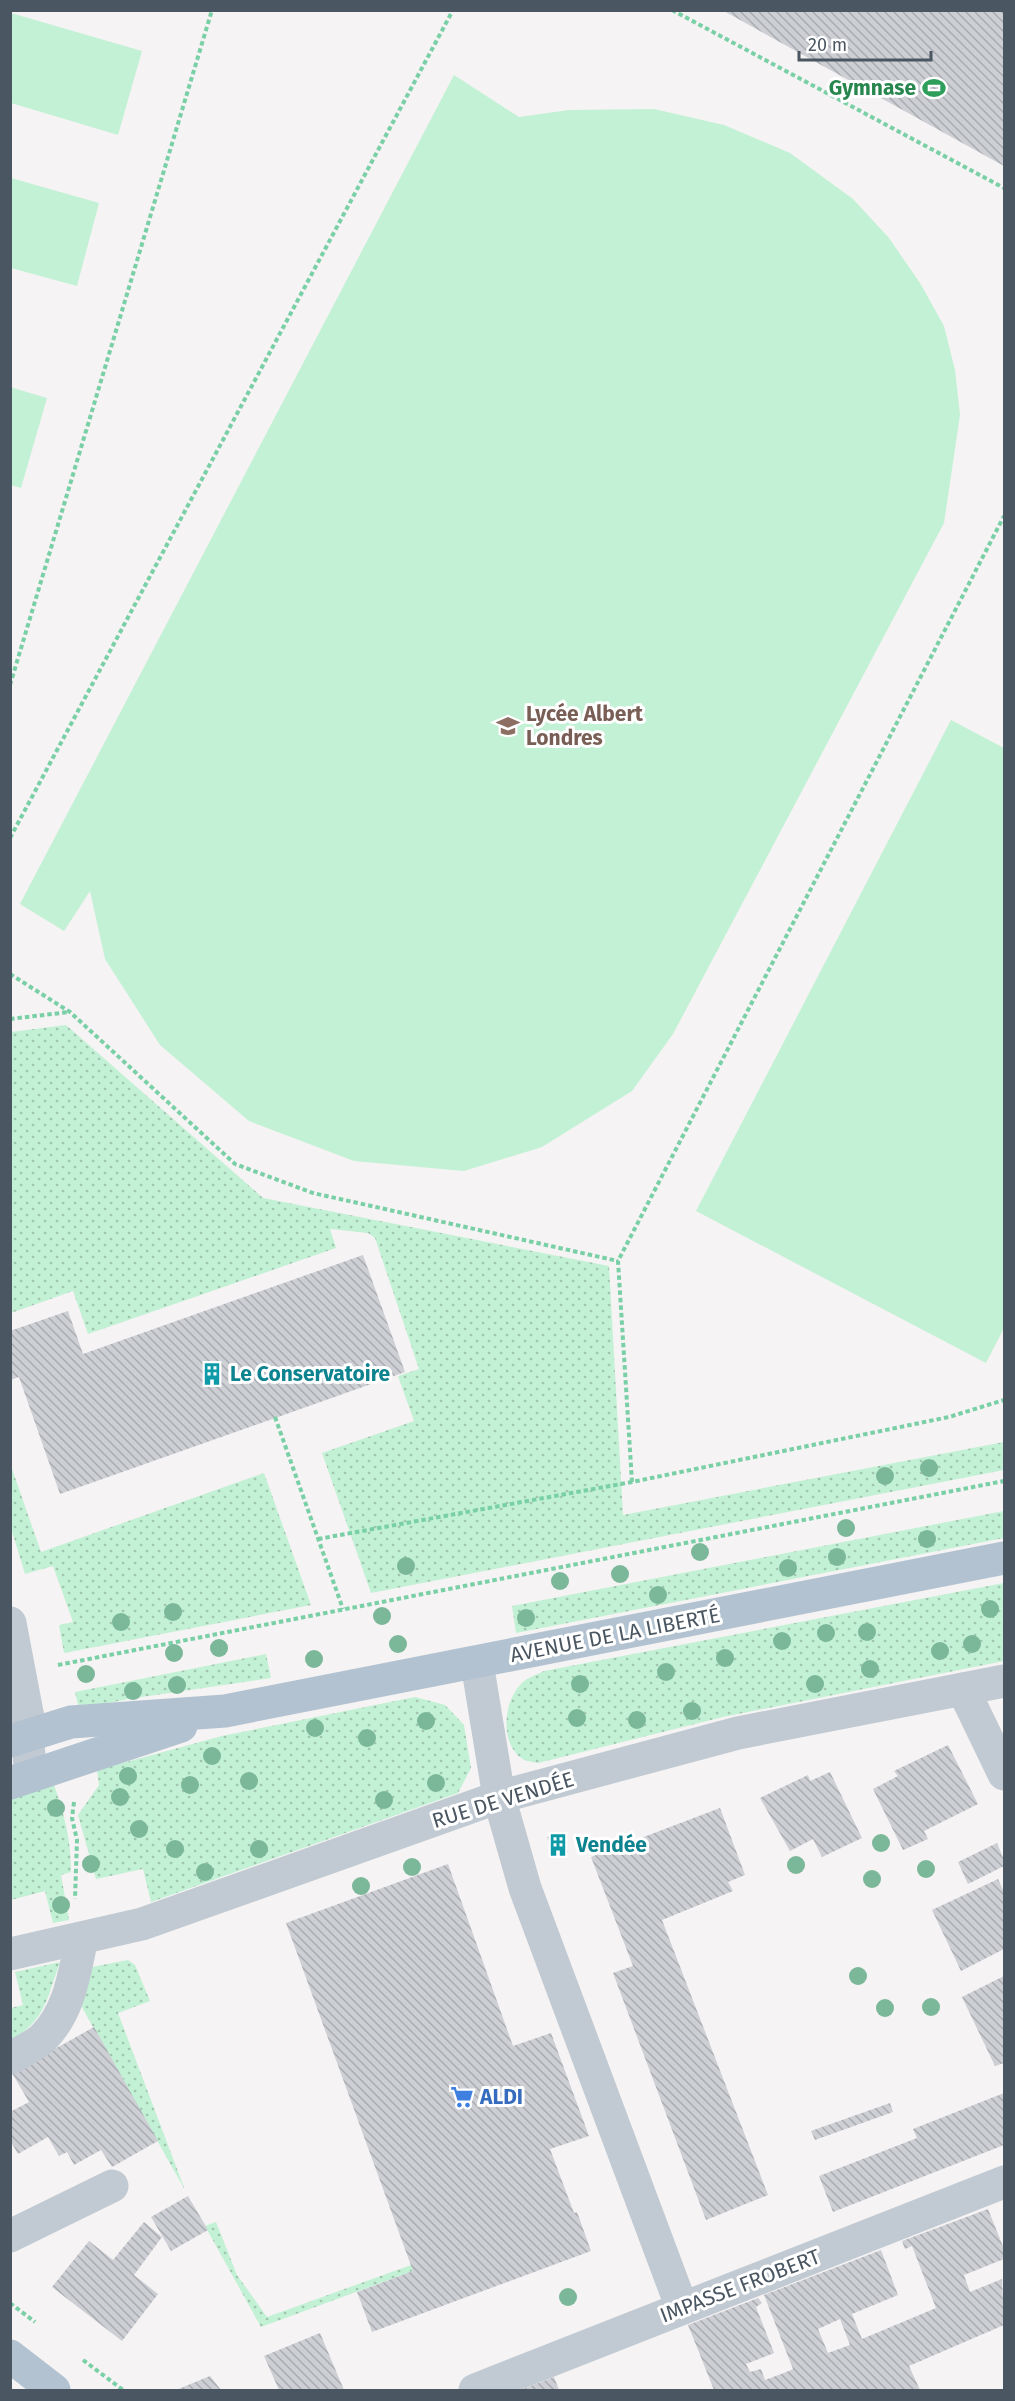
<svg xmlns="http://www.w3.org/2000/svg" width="1015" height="2401" viewBox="0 0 1015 2401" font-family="'Fira Sans',sans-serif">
	<defs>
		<pattern id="grass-dots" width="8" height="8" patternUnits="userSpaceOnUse" patternTransform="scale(1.5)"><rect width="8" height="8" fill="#c3f1d5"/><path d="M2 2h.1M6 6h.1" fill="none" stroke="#a0c6b0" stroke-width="1.8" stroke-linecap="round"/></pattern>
		<pattern id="building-back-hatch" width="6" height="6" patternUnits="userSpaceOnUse" patternTransform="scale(1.5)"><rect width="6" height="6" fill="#cdcfd5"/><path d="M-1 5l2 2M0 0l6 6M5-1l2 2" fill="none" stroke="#a8abb0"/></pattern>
	</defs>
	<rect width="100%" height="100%" fill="#f5f3f3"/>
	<g fill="url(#grass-dots)">
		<polygon points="66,1025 263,1198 609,1266 623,1515 1004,1442 1004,1470 371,1593 322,1453 414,1421 398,1376 419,1369 375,1238 368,1233 330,1229 336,1248 88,1334 73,1291 11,1313 11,1032"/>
		<polygon points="11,1466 41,1552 264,1473 311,1605 64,1653 59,1625 73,1622 53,1566 25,1574 11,1528"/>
		<polygon points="1004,1511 1004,1538 516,1633 512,1606"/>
		<path d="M1004 1583V1661L723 1717 538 1763C533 1762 525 1761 521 1758 498 1740 504 1694 527 1679 532 1676 539 1674 544 1671Z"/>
		<polygon points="266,1654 271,1678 128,1699 79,1709 75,1692"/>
		<polygon points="415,1697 445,1705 464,1725 471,1768 458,1793 151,1902 143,1869 96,1879 78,1815 99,1785 97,1770 222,1736"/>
		<path d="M53 1782C64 1813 71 1839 71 1872L61 1875 69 1920 53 1923 45 1891 11 1900V1798Z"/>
		<polygon points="128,1960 135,1965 150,2001 118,2013 185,2190 79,2002 92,1967"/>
		<path d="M60 1962C47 1998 46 2020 11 2040V2008L23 2005 15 1972Z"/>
		<polygon points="216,2222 237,2275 267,2317 411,2265 413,2271 261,2327 205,2226"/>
	</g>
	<g fill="#c3f1d5">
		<polygon points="11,13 142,51 118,135 11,103"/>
		<polygon points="454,75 519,117 569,110 654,109 724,125 790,153 853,199 889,238 920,283 944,326 955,370 960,415 944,523 673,1034 632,1091 542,1147 464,1171 354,1161 249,1121 160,1045 105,959 90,891 64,931 20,904"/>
		<polygon points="11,178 99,203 77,286 11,268"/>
		<polygon points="10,387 47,398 21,488 11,485"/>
		<polygon points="951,720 1004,748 1004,1328 986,1363 696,1211"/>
	</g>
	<g fill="url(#building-back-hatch)" fill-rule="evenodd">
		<polygon points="722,10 1004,10 1004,166"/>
		<polygon points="363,1255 405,1372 60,1494 19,1377 10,1380 10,1331 68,1311 83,1354"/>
		<polygon points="948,1745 978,1804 924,1831 928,1839 903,1850 873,1789 898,1776 894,1771"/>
		<polygon points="830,1772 862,1838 822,1857 813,1839 790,1851 760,1798 808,1775 810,1781"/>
		<polygon points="720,1808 745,1875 728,1882 733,1891 662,1920 768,2195 706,2220 613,1973 633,1966 591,1857"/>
		<polygon points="561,1832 568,1852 555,1857 547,1837"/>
		<polygon points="997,1843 1004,1860 1004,1866 968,1884 958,1862"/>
		<polygon points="448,1864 513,2046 551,2033 589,2136 550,2149 574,2213 577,2212 591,2251 372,2332 357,2292 413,2271 286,1923"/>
		<polygon points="998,1879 1004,1892 1004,1949 961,1971 932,1910"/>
		<polygon points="1004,1976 1004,2063 995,2066 962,1997"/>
		<polygon points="94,2027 158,2141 112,2167 101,2150 74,2165 67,2152 59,2156 48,2137 18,2154 10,2140 10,2112 29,2102 12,2073"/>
		<polygon points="1004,2093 1004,2145 833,2212 819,2176 917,2138 913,2129"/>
		<polygon points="890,2103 893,2112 815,2140 811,2131"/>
		<polygon points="188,2196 208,2230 171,2251 151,2217"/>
		<path d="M988 2209 1004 2249V2259L964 2275 970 2292 1002 2279 1004 2325 909 2366 920 2390H714L688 2325 758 2298 762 2303 756 2307 774 2353 746 2364 750 2372 761 2369 765 2380 789 2371 793 2369 764 2295 881 2250 898 2295 852 2314 862 2339 936 2308 912 2246 905 2249 902 2241ZM840 2319 850 2345 828 2353 818 2329Z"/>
		<polygon points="144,2222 162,2237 134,2275 158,2294 122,2341 52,2287 89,2241 113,2260"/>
		<polygon points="320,2333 344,2390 279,2390 264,2356"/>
		<polygon points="210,2376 221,2390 176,2390"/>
		<polygon points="554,2377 559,2390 520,2390"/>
	</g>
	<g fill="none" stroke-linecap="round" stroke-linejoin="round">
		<g stroke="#7ad0a6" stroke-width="4" stroke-dasharray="4.5 3" stroke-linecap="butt">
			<polyline points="672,10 1004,188"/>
			<polyline points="10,685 212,10"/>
			<polyline points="10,838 453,10"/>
			<polyline points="10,974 70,1012 235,1164 313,1193 618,1261"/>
			<polyline points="10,1019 69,1012"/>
			<polyline points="275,1417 343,1609"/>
			<polyline points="632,1482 618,1261 1004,516"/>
			<polyline points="318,1539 632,1482 949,1417 1004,1400"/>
			<polyline points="58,1665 1004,1481"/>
			<polyline points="74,1802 72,1818 77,1840 75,1899"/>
			<polyline points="10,2303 35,2322"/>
			<polyline points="83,2360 123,2390"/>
		</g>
		<g stroke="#c1cad2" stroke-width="33">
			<polyline points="10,1623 29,1723 27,1734 31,1776"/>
			<polyline points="477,1663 499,1797 525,1888 682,2308"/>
			<polyline points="963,1689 1004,1774"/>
			<polyline points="10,1954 142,1924 499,1797 738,1733 1004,1681"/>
			<path d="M10 2058C21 2052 34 2046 43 2038 70 2011 74 1974 82 1938"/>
			<polyline points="10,2236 112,2186"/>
			<polyline points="475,2390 1004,2182"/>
		</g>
		<g stroke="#b3c2d1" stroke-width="33">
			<polyline points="10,1741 71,1722 225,1711 1004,1558"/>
			<polyline points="10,1783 181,1726"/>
			<polyline points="10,2356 54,2390"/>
		</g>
	</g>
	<g fill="#7bb799">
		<circle cx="929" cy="1468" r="9"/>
		<circle cx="885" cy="1476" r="9"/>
		<circle cx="846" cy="1528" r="9"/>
		<circle cx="927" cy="1539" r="9"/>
		<circle cx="700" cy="1552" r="9"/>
		<circle cx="837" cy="1557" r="9"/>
		<circle cx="406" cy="1566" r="9"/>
		<circle cx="788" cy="1568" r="9"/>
		<circle cx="620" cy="1574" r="9"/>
		<circle cx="560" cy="1581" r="9"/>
		<circle cx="658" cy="1595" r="9"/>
		<circle cx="990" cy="1609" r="9"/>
		<circle cx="173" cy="1612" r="9"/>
		<circle cx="382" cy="1616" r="9"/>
		<circle cx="526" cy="1618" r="9"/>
		<circle cx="121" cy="1622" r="9"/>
		<circle cx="867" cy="1632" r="9"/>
		<circle cx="826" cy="1633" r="9"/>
		<circle cx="782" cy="1641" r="9"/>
		<circle cx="398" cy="1644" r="9"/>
		<circle cx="972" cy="1644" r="9"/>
		<circle cx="219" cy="1648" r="9"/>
		<circle cx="940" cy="1651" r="9"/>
		<circle cx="174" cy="1653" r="9"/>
		<circle cx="725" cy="1658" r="9"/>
		<circle cx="314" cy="1659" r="9"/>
		<circle cx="870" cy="1669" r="9"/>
		<circle cx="666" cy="1672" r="9"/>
		<circle cx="86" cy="1674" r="9"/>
		<circle cx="580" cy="1684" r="9"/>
		<circle cx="815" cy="1684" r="9"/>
		<circle cx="177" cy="1685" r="9"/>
		<circle cx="133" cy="1691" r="9"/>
		<circle cx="692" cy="1711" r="9"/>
		<circle cx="577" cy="1718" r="9"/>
		<circle cx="637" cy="1720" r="9"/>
		<circle cx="426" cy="1721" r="9"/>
		<circle cx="315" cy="1728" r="9"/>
		<circle cx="367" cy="1738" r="9"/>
		<circle cx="212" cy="1756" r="9"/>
		<circle cx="128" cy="1776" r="9"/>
		<circle cx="249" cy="1781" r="9"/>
		<circle cx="436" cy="1783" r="9"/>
		<circle cx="190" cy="1785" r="9"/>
		<circle cx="120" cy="1797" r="9"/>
		<circle cx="384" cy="1800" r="9"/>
		<circle cx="56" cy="1808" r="9"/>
		<circle cx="139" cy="1829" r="9"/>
		<circle cx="881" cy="1843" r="9"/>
		<circle cx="175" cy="1849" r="9"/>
		<circle cx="259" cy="1849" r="9"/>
		<circle cx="91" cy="1864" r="9"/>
		<circle cx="796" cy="1865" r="9"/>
		<circle cx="412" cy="1867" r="9"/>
		<circle cx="926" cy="1869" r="9"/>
		<circle cx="205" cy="1872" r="9"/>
		<circle cx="872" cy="1879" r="9"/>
		<circle cx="361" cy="1886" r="9"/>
		<circle cx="61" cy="1905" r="9"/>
		<circle cx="858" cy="1976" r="9"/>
		<circle cx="931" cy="2007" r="9"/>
		<circle cx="885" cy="2008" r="9"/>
		<circle cx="568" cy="2297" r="9"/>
	</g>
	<defs>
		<g id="stadium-bare" transform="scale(1.8)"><path d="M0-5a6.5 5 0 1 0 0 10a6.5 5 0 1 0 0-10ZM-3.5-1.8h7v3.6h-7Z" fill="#2e9e5b" stroke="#fff" stroke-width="2.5" paint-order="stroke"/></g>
		<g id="school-bare" transform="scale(1.8)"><path d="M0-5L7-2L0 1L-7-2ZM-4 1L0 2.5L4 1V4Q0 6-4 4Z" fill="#8d6e63" stroke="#fff" stroke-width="2.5" paint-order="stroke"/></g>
		<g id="building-bare" transform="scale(1.8)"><path d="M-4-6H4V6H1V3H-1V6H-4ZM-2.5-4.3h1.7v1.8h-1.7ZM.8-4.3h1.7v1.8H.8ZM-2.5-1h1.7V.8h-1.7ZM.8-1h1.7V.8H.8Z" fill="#0f9aa8" stroke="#fff" stroke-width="2.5" paint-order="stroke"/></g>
		<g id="supermarket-bare" transform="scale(1.8)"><path d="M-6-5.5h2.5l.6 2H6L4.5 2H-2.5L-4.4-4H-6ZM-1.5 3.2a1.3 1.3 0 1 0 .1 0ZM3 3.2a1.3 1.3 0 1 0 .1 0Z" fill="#3f7fe0" stroke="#fff" stroke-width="2.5" paint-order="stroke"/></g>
	</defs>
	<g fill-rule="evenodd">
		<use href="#stadium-bare" x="934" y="88"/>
		<use href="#school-bare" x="508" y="726"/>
		<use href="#building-bare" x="212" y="1374"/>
		<use href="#building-bare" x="558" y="1845"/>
		<use href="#supermarket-bare" x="462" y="2097"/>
	</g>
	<g text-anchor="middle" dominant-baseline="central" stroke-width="6" stroke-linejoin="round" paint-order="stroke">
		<g font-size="21" font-weight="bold" fill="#27864d" stroke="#fff" text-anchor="end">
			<text x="916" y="88">Gymnase</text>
		</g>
		<g font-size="21" font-weight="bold" fill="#785e54" stroke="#fff" text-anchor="start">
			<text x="526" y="714">Lycée Albert<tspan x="526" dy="24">Londres</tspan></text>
		</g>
		<g font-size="21" font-weight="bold" fill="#0d838f" stroke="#fff" text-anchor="start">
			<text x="230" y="1374">Le Conservatoire</text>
			<text x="576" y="1845">Vendée</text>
		</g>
		<g font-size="21" fill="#4a5661" stroke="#fff">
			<text transform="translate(615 1635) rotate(-11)">AVENUE DE LA LIBERTÉ</text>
			<text transform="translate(503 1800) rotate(-17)">RUE DE VENDÉE</text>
			<text transform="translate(740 2286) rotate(-21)">IMPASSE FROBERT</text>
		</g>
		<g font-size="21" font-weight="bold" fill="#366cbe" stroke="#fff" text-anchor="start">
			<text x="480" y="2097">ALDI</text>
		</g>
	</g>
	<rect width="1015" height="2401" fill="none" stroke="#4a5661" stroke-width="24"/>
	<path d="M799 51v9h132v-9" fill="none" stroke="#4a5661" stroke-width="3"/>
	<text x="808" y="51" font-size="18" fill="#4a5661" stroke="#ffffff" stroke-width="4.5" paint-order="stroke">20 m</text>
</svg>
